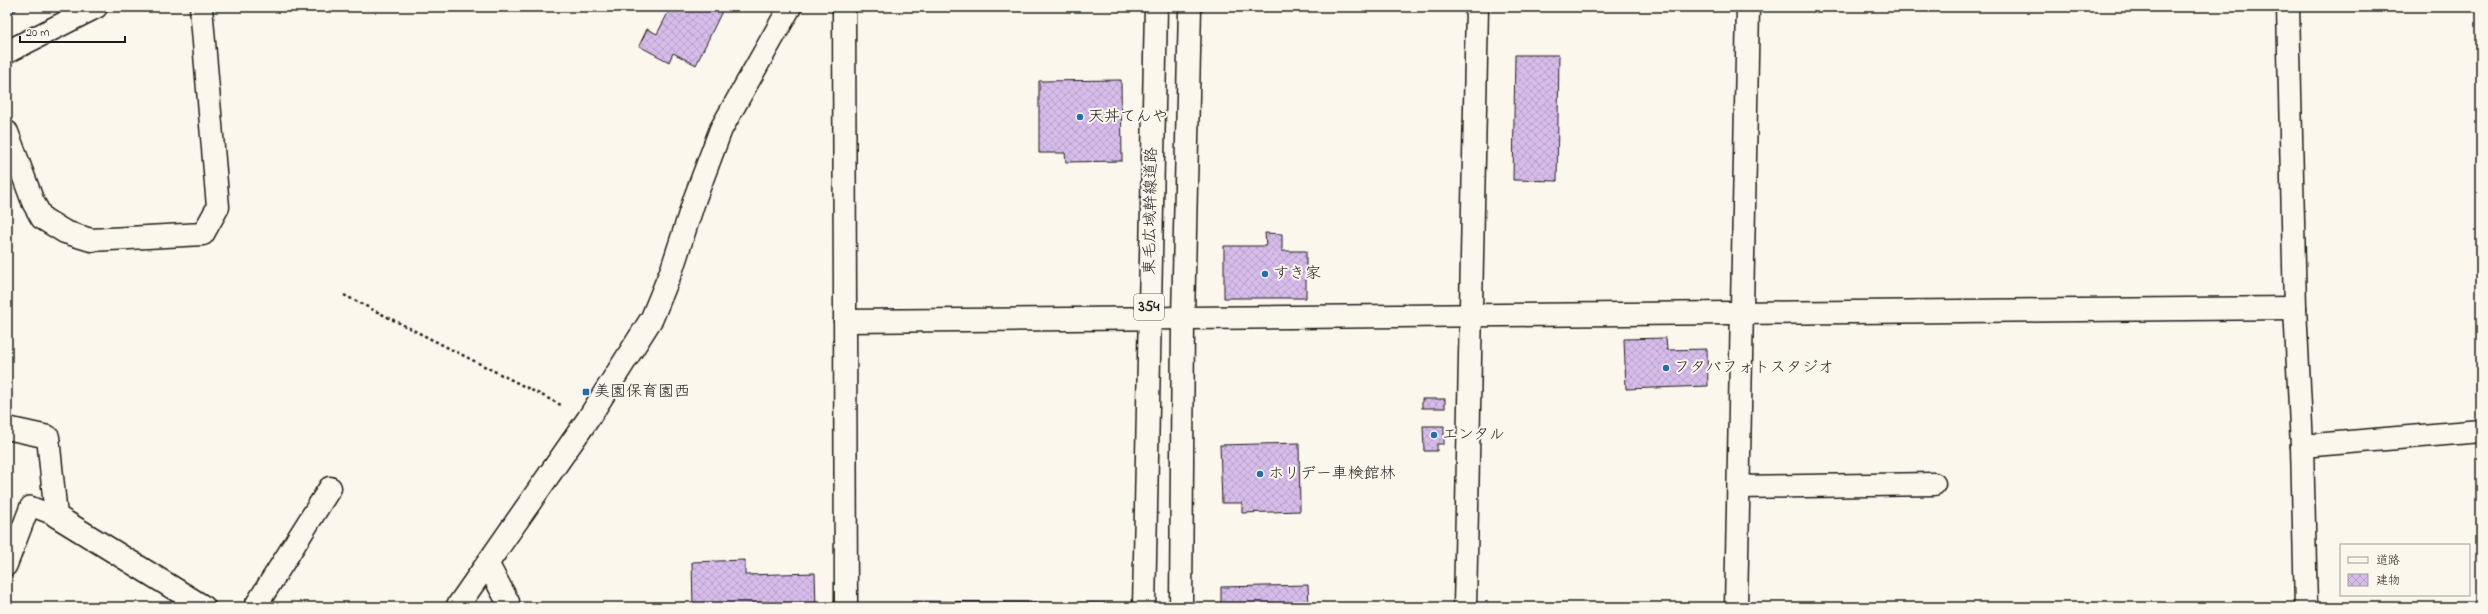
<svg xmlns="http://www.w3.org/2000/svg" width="2488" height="614" viewBox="0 0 2488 614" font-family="'Indie Flower','Klee One',sans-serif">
	<defs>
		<pattern id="building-cross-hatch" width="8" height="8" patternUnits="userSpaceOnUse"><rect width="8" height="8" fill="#d7bcea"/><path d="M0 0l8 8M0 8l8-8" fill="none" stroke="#b8a1c8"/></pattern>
	</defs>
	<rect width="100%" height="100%" fill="#fbf7ec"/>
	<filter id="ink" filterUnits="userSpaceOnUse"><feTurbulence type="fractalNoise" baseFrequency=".025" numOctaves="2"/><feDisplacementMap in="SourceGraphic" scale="8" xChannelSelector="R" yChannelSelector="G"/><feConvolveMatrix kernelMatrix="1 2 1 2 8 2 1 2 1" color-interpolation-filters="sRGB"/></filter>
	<g filter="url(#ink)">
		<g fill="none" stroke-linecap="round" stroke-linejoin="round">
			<polyline stroke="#627d98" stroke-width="10" points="7,10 13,7"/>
		</g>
		<g fill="url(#building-cross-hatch)" stroke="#1c1c1c">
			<polygon points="671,7 724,7 696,65 673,53 669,62 639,46 647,29 657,34"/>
			<polygon points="1515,55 1559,55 1557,181 1513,180"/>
			<polygon points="1121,80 1122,161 1066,162 1065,153 1039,153 1039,81"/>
			<polygon points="1265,233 1282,234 1282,251 1306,251 1306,298 1224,298 1224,246 1266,246"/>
			<polygon points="1666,338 1667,350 1707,349 1708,386 1626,389 1624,339"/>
			<rect x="1422" y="399" width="23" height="9"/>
			<polygon points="1423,426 1444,426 1444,444 1437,444 1437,451 1424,451"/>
			<polygon points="1299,443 1300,511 1242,513 1242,503 1222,503 1220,445"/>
			<polygon points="745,560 745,575 815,573 816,607 693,607 692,562"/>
			<polygon points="1308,585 1309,607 1221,607 1221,587"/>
			<polygon points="912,601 1105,603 1105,607 912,607"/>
		</g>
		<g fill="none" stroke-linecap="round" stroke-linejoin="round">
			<g stroke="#1c1c1c" stroke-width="22">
				<polyline id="service" points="7,566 30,506 56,516"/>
			</g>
			<g stroke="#1c1c1c" stroke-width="25">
				<g id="minor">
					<polyline points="844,7 846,607"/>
					<polyline points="2288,7 2295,308 2302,446 2306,607"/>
					<polyline points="7,52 96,7"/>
					<polyline points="7,132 33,202 42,218 65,232 91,240 203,234 218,207 201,7"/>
					<path d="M845 321C1328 318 1812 311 2295 308"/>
					<polyline points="7,428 48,437 56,516 204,607"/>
					<polyline points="2302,446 2481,431"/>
					<polyline points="1739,487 1934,484"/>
					<polyline points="488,565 508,602 508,607"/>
					<polyline points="255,607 330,488"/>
					<polyline points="457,607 588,419 652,318 672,269 695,198 721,129 790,7"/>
					<polyline points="1465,607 1477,7"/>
					<polyline points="1736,607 1748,7"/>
				</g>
			</g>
			<g stroke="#1c1c1c" stroke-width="25">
				<g id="trunk">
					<polyline points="1144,607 1156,7"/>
					<polyline points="1181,607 1183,319 1190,7"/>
				</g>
			</g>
			<polyline stroke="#1c1c1c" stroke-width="2.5" stroke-dasharray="3 3" stroke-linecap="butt" points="344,295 561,405"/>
			<use href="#service" stroke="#fbf7ec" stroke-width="19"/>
			<use href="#minor" stroke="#fbf7ec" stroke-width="22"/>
			<use href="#trunk" stroke="#fbf7ec" stroke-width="22"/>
		</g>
	</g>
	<g fill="#1f6fb2" stroke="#fbf7ec" stroke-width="1.5">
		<circle cx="1080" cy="117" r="4"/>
		<circle cx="1265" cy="274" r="4"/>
		<circle cx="1666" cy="368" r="4"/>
		<rect x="582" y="388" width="8" height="8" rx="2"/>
		<circle cx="1434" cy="435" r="4"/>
		<circle cx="1260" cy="474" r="4"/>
	</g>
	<g text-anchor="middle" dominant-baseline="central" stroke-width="4" stroke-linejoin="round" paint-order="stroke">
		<rect fill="#fbf7ec" stroke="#5f5e5a" stroke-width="1" x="1134" y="294" width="30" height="26" rx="3"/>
		<g font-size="15" font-weight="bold" fill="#1c1c1c">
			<text x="1149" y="307">354</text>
		</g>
		<g font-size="16" fill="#1c1c1c" stroke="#fbf7ec" text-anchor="start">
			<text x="1088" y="117">天丼てんや</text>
			<text x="1273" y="274">すき家</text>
			<text x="1674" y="368">フタバフォトスタジオ</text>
			<text x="594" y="392">美園保育園西</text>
			<text x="1442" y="435">エンタル</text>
			<text x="1268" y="474">ホリデー車検館林</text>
		</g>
		<g font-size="16" fill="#1c1c1c" stroke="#fbf7ec">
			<text transform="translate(1151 211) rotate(-89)">東毛広域幹線道路</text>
		</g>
	</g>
	<rect width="2488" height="614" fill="none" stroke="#fbf7ec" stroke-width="24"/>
	<rect x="12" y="12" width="2464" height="590" fill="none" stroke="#1c1c1c" stroke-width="1.5" filter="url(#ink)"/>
	<rect x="2340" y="544" width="130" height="52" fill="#fbf7ec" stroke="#a29f99"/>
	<rect x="2348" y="557" width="20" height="6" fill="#fbf7ec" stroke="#a29f99"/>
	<text x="2376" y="564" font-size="12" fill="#1c1c1c">道路</text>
	<rect x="2348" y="574" width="20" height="12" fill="url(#building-cross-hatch)" stroke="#a29f99"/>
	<text x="2376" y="584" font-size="12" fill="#1c1c1c">建物</text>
	<path d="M20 36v6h105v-6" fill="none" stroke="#1c1c1c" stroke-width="2"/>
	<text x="26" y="36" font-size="12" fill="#1c1c1c" stroke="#fbf7ec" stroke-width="3" paint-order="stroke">20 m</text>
</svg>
